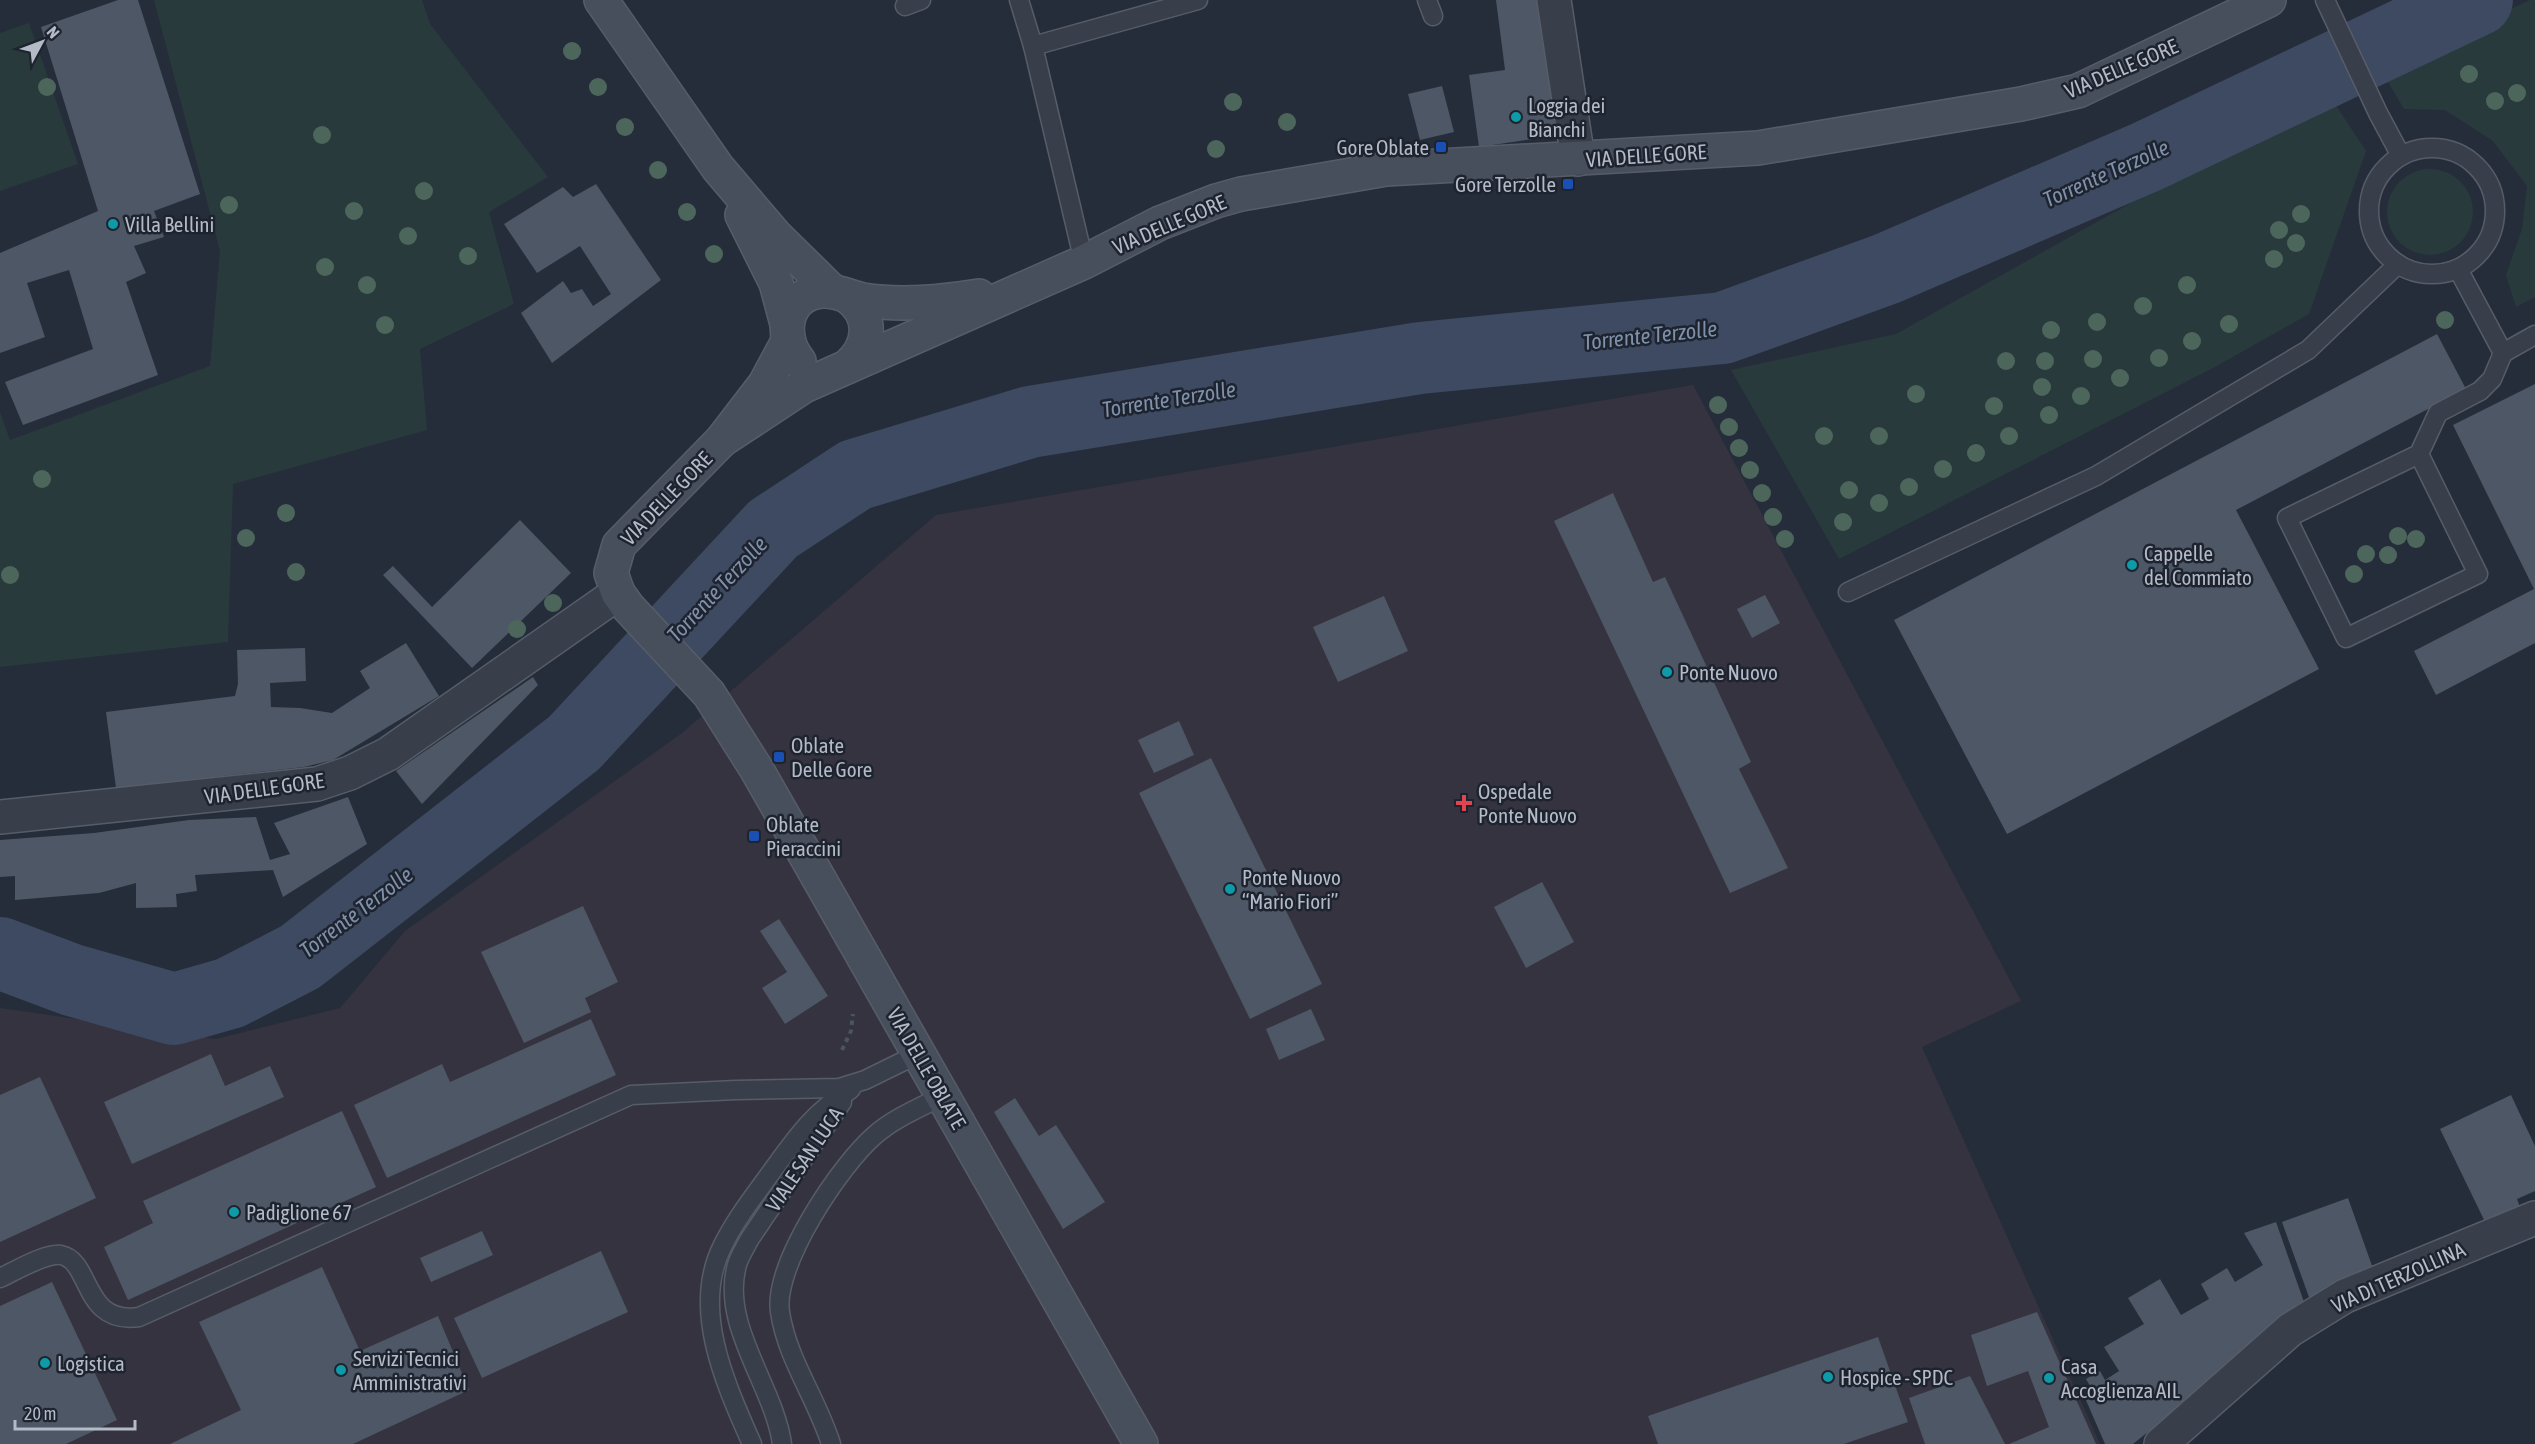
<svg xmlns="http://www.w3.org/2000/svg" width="2535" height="1444" viewBox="0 0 2535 1444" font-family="'Asap Condensed',sans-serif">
	<rect width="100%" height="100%" fill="#252d3a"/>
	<polygon fill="#35333f" points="1693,385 2021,1001 1922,1047 2100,1444 0,1444 0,1008 216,1039 340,1008 405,931 682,733 936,515"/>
	<g fill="#283a3c">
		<polygon points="154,0 422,0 430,24 548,177 489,212 514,304 420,349 427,430 233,484 228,642 0,667 0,412 10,440 210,366 220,251"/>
		<polygon points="2530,0 2535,0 2535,297 2516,307 2506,275 2522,229 2527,186 2493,141 2445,110 2404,109 2381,70"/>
		<polygon points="29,23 78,164 0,191 0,33"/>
		<polygon points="2328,93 2366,151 2309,314 2217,366 1839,559 1731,370 1896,334"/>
		<circle cx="2430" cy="212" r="43"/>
	</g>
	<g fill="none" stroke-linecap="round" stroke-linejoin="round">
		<polyline stroke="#3d4a61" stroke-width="72" points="0,953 72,980 174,1009 230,993 300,957 574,743 773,529 855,475 1030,422 1420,358 1723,328 1886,269 2146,157 2477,0"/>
	</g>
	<g fill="#4e5765">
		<polygon points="118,0 138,0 200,194 154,211 164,237 134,246 146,273 126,282 158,375 23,425 5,382 93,349 69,270 27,283 45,337 0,353 0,253 98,211 41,27"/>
		<polygon points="1496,0 1541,0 1560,135 1479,147 1469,75 1505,70"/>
		<polygon points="1442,86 1454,132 1420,140 1408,94"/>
		<polygon points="596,184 661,280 552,363 521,313 563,281 571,293 582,289 593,306 611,294 580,246 537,273 504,224 563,187 573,197"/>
		<polygon points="2437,334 2466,389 2236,510 2319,669 2007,834 1894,620"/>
		<polygon points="2535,384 2535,643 2436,695 2414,651 2534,589 2453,425"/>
		<polygon points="1613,493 1653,582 1665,577 1751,762 1739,769 1788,868 1730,893 1554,521"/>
		<polygon points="520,520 571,573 472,668 383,575 393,566 432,607"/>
		<polygon points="1765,595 1780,623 1752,638 1737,609"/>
		<polygon points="1384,596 1408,651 1338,682 1313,627"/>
		<polygon points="406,643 439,696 333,760 304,767 116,788 106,712 235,696 238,684 237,650 305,648 306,681 270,683 271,707 300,708 332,713 370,688 360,671"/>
		<polygon points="533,677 538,685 422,804 396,771"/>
		<polygon points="1179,721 1194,755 1154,773 1138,740"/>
		<polygon points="1211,758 1322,984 1250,1019 1139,793"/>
		<polygon points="348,797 367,844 283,897 273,870 195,875 197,891 176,894 177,907 136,908 136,883 99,893 15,900 15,876 0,877 0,840 94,833 189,820 256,817 270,860 290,854 274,823"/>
		<polygon points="1542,882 1574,942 1526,968 1494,907"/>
		<polygon points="583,906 618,982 585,998 591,1012 524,1043 481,952"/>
		<polygon points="779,919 828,996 785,1024 762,988 787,972 760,931"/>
		<polygon points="1311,1009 1325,1040 1279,1060 1266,1029"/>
		<polygon points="591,1019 616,1075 387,1178 354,1105 442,1064 450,1082"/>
		<polygon points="211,1054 225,1086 270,1066 284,1097 132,1164 104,1102"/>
		<polygon points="40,1077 96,1198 0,1242 0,1095"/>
		<polygon points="2511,1095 2535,1146 2535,1191 2517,1199 2521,1210 2487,1226 2440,1129"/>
		<polygon points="1015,1098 1039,1136 1056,1125 1105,1202 1063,1229 994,1112"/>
		<polygon points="342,1111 376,1187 128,1300 104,1247 153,1223 143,1201"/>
		<polygon points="2348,1198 2376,1277 2310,1300 2282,1222"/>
		<polygon points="2276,1222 2305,1305 2133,1444 2105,1444 2085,1398 2094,1393 2086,1379 2100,1371 2105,1380 2119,1371 2104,1347 2144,1324 2128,1298 2160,1279 2181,1315 2209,1299 2201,1284 2227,1268 2235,1282 2263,1265 2244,1233"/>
		<polygon points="482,1231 493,1255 431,1282 420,1258"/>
		<polygon points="601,1251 628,1312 482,1378 454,1318"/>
		<polygon points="322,1267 360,1351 438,1316 469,1390 353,1444 170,1444 241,1410 199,1322"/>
		<polygon points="52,1282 117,1420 66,1444 0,1444 0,1306"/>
		<polygon points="2037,1312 2096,1444 2009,1444 2049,1427 2028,1371 1987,1386 1971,1335"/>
		<polygon points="1878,1337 1908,1422 1844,1444 1658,1444 1648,1416"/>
		<polygon points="1970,1376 2005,1444 1925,1444 1909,1398"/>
	</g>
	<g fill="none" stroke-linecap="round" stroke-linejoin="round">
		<g stroke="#575d68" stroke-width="21">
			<g id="lane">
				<polyline points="1019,0 1033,46 1084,262"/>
				<polyline points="1427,0 1433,16"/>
				<polyline points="2325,0 2378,113 2401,156"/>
				<polyline points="905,6 921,0"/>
				<polyline points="1033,46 1198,0"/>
				<circle cx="2432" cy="211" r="63"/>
				<polyline points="2458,269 2503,353 2535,335"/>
				<polyline points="2419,454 2478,574 2346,638 2287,518 2419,454 2438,413 2480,391 2492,379 2503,353"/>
				<polyline points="1848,592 2096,476 2308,350 2398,264"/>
				<path d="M0 1278C15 1271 45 1253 61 1255 92 1261 82 1325 139 1317L631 1095 736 1090 839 1088 865 1080 918 1054"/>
				<path d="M752 1444C726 1385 691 1310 722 1247 734 1222 751 1200 767 1178 794 1141 811 1114 851 1089"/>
				<path d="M782 1444C774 1386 720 1325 737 1265 739 1257 745 1248 749 1240L842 1102"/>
				<path d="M831 1444C817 1399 787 1359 780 1312 773 1265 840 1165 875 1135 894 1118 920 1108 942 1096"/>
			</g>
		</g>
		<g stroke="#575d68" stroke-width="36">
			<g id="street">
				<polyline points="1554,0 1578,159"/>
				<polyline points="0,817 317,784 350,773 388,754 618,593"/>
				<polyline points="2161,1444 2290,1330 2345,1296 2535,1218"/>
			</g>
		</g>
		<g stroke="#575d68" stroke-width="36">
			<g id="secondary">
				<polyline points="601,0 718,168 775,235 832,291"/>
				<polyline points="742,215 776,283 787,324"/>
				<path d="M847 296C874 315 871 346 848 366"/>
				<polyline points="787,343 765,384 722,440 619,545 611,573 618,593 628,607 709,694 757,770 1141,1444"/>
				<path d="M799 361C778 336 785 294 822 291 836 290 849 297 863 300 902 306 941 302 979 296"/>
				<polyline points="722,440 804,386 1084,262 1160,223 1216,201 1241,194 1386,169 1758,148 2021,104 2078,91 2269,0"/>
			</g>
		</g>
		<polyline stroke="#47575a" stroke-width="4" stroke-dasharray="4.5 4.5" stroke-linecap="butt" points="842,1050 851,1031 853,1014"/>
		<use href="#lane" stroke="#393f4a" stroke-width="18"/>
		<use href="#street" stroke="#393f4a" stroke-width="33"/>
		<use href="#secondary" stroke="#474f5d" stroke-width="33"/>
	</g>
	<g fill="#4d665c">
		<circle cx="572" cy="51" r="9"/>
		<circle cx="2469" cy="74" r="9"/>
		<circle cx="47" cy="87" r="9"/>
		<circle cx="598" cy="87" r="9"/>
		<circle cx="2517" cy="93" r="9"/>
		<circle cx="2495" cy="101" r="9"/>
		<circle cx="1233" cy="102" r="9"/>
		<circle cx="1287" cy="122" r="9"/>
		<circle cx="625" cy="127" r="9"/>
		<circle cx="322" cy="135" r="9"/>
		<circle cx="1216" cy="149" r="9"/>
		<circle cx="658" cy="170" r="9"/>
		<circle cx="424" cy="191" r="9"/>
		<circle cx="229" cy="205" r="9"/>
		<circle cx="354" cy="211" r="9"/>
		<circle cx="687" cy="212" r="9"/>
		<circle cx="2301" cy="214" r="9"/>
		<circle cx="2279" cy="230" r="9"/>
		<circle cx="408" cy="236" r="9"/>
		<circle cx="2296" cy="243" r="9"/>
		<circle cx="714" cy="254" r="9"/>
		<circle cx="468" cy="256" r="9"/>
		<circle cx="2274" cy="259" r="9"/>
		<circle cx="325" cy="267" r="9"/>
		<circle cx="367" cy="285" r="9"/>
		<circle cx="2187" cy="285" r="9"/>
		<circle cx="2143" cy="306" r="9"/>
		<circle cx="2445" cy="320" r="9"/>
		<circle cx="2097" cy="322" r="9"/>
		<circle cx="2229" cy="324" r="9"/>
		<circle cx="385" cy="325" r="9"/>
		<circle cx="2051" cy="330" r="9"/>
		<circle cx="2192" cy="341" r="9"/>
		<circle cx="2159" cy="358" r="9"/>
		<circle cx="2093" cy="359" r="9"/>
		<circle cx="2006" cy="361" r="9"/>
		<circle cx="2045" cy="361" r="9"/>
		<circle cx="2120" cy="378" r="9"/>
		<circle cx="2042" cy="387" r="9"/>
		<circle cx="1916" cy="394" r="9"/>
		<circle cx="2081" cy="396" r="9"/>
		<circle cx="1718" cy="405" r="9"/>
		<circle cx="1994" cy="406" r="9"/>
		<circle cx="2049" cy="415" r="9"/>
		<circle cx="1729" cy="427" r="9"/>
		<circle cx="1824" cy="436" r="9"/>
		<circle cx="1879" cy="436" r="9"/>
		<circle cx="2009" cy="436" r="9"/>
		<circle cx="1739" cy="448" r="9"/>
		<circle cx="1976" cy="453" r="9"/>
		<circle cx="1943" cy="469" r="9"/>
		<circle cx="1750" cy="470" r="9"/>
		<circle cx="42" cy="479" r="9"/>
		<circle cx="1909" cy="487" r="9"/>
		<circle cx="1849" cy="490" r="9"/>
		<circle cx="1762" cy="493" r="9"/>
		<circle cx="1879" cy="503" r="9"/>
		<circle cx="286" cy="513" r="9"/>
		<circle cx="1773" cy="517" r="9"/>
		<circle cx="1843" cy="522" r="9"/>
		<circle cx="2398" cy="536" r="9"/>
		<circle cx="246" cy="538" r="9"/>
		<circle cx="1785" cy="539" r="9"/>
		<circle cx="2416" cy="539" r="9"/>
		<circle cx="2366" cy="554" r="9"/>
		<circle cx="2388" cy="555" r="9"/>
		<circle cx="296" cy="572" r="9"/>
		<circle cx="2354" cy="574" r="9"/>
		<circle cx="10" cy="575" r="9"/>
		<circle cx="553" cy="603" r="9"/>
		<circle cx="517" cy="629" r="9"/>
	</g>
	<g fill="#0f9aa8" stroke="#1e242f" stroke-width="2">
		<circle cx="1516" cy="117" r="6"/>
		<circle cx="113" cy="224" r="6"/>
		<circle cx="2132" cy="565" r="6"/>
		<circle cx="1667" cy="672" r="6"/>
		<circle cx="1230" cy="889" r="6"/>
		<circle cx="234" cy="1212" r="6"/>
		<circle cx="45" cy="1363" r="6"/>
		<circle cx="341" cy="1370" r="6"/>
		<circle cx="1828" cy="1377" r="6"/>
		<circle cx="2049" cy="1378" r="6"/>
	</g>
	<g fill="#1a4fb4" stroke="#1e242f" stroke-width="2">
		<rect x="1435" y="141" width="12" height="12" rx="3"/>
		<rect x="1562" y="178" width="12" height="12" rx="3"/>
		<rect x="773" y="751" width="12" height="12" rx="3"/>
		<rect x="748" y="830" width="12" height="12" rx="3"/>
	</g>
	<path fill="#e0444e" stroke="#1e242f" stroke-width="2" d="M1461 794h6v6h6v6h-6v6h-6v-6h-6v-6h6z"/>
	<g text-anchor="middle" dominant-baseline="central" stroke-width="5" stroke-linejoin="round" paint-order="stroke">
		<g font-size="21" fill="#b4bac6" stroke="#1e242f">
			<text transform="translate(2121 68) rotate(-23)">VIA DELLE GORE</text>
			<text transform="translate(1646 155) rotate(-4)">VIA DELLE GORE</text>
			<text transform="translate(1169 224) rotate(-23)">VIA DELLE GORE</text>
			<text transform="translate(666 498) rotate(-46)">VIA DELLE GORE</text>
			<text transform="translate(264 788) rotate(-8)">VIA DELLE GORE</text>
			<text transform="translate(927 1068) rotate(60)">VIA DELLE OBLATE</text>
			<text transform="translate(804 1159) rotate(-56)">VIALE SAN LUCA</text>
			<text transform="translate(2398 1277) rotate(-24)">VIA DI TERZOLLINA</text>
		</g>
		<g font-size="21" fill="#b4bac6" stroke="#1e242f" text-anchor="start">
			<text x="1528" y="105">Loggia dei<tspan x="1528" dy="24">Bianchi</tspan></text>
			<text x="1429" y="147" text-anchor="end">Gore Oblate</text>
			<text x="1556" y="184" text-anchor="end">Gore Terzolle</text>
			<text x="125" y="224">Villa Bellini</text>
			<text x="2144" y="553">Cappelle<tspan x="2144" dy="24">del Commiato</tspan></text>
			<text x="1679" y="672">Ponte Nuovo</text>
			<text x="791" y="745">Oblate<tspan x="791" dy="24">Delle Gore</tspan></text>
			<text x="1478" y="791">Ospedale<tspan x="1478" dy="24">Ponte Nuovo</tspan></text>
			<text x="766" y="824">Oblate<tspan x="766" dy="24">Pieraccini</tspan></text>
			<text x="1242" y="877">Ponte Nuovo<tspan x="1242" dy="24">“Mario Fiori”</tspan></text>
			<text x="246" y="1212">Padiglione 67</text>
			<text x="353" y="1358">Servizi Tecnici<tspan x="353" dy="24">Amministrativi</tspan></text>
			<text x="57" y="1363">Logistica</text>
			<text x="2061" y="1366">Casa<tspan x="2061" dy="24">Accoglienza AIL</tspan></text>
			<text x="1840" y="1377">Hospice - SPDC</text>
		</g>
		<g font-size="22" font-style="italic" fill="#7f90aa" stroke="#1e242f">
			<text transform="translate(2106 173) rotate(-24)">Torrente Terzolle</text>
			<text transform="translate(1650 335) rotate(-6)">Torrente Terzolle</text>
			<text transform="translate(1169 399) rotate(-9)">Torrente Terzolle</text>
			<text transform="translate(717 589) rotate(-47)">Torrente Terzolle</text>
			<text transform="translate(356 912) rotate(-37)">Torrente Terzolle</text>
		</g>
	</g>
	<g transform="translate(42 42) rotate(49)" stroke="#1e242f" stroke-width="4.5" paint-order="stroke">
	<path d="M0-4.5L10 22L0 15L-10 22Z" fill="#b4bac6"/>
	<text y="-9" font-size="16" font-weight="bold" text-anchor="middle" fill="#b4bac6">N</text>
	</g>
	<path d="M15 1420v9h120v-9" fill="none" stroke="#b4bac6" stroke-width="3"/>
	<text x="24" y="1420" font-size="18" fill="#b4bac6" stroke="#1e242f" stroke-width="4.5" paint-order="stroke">20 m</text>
</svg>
